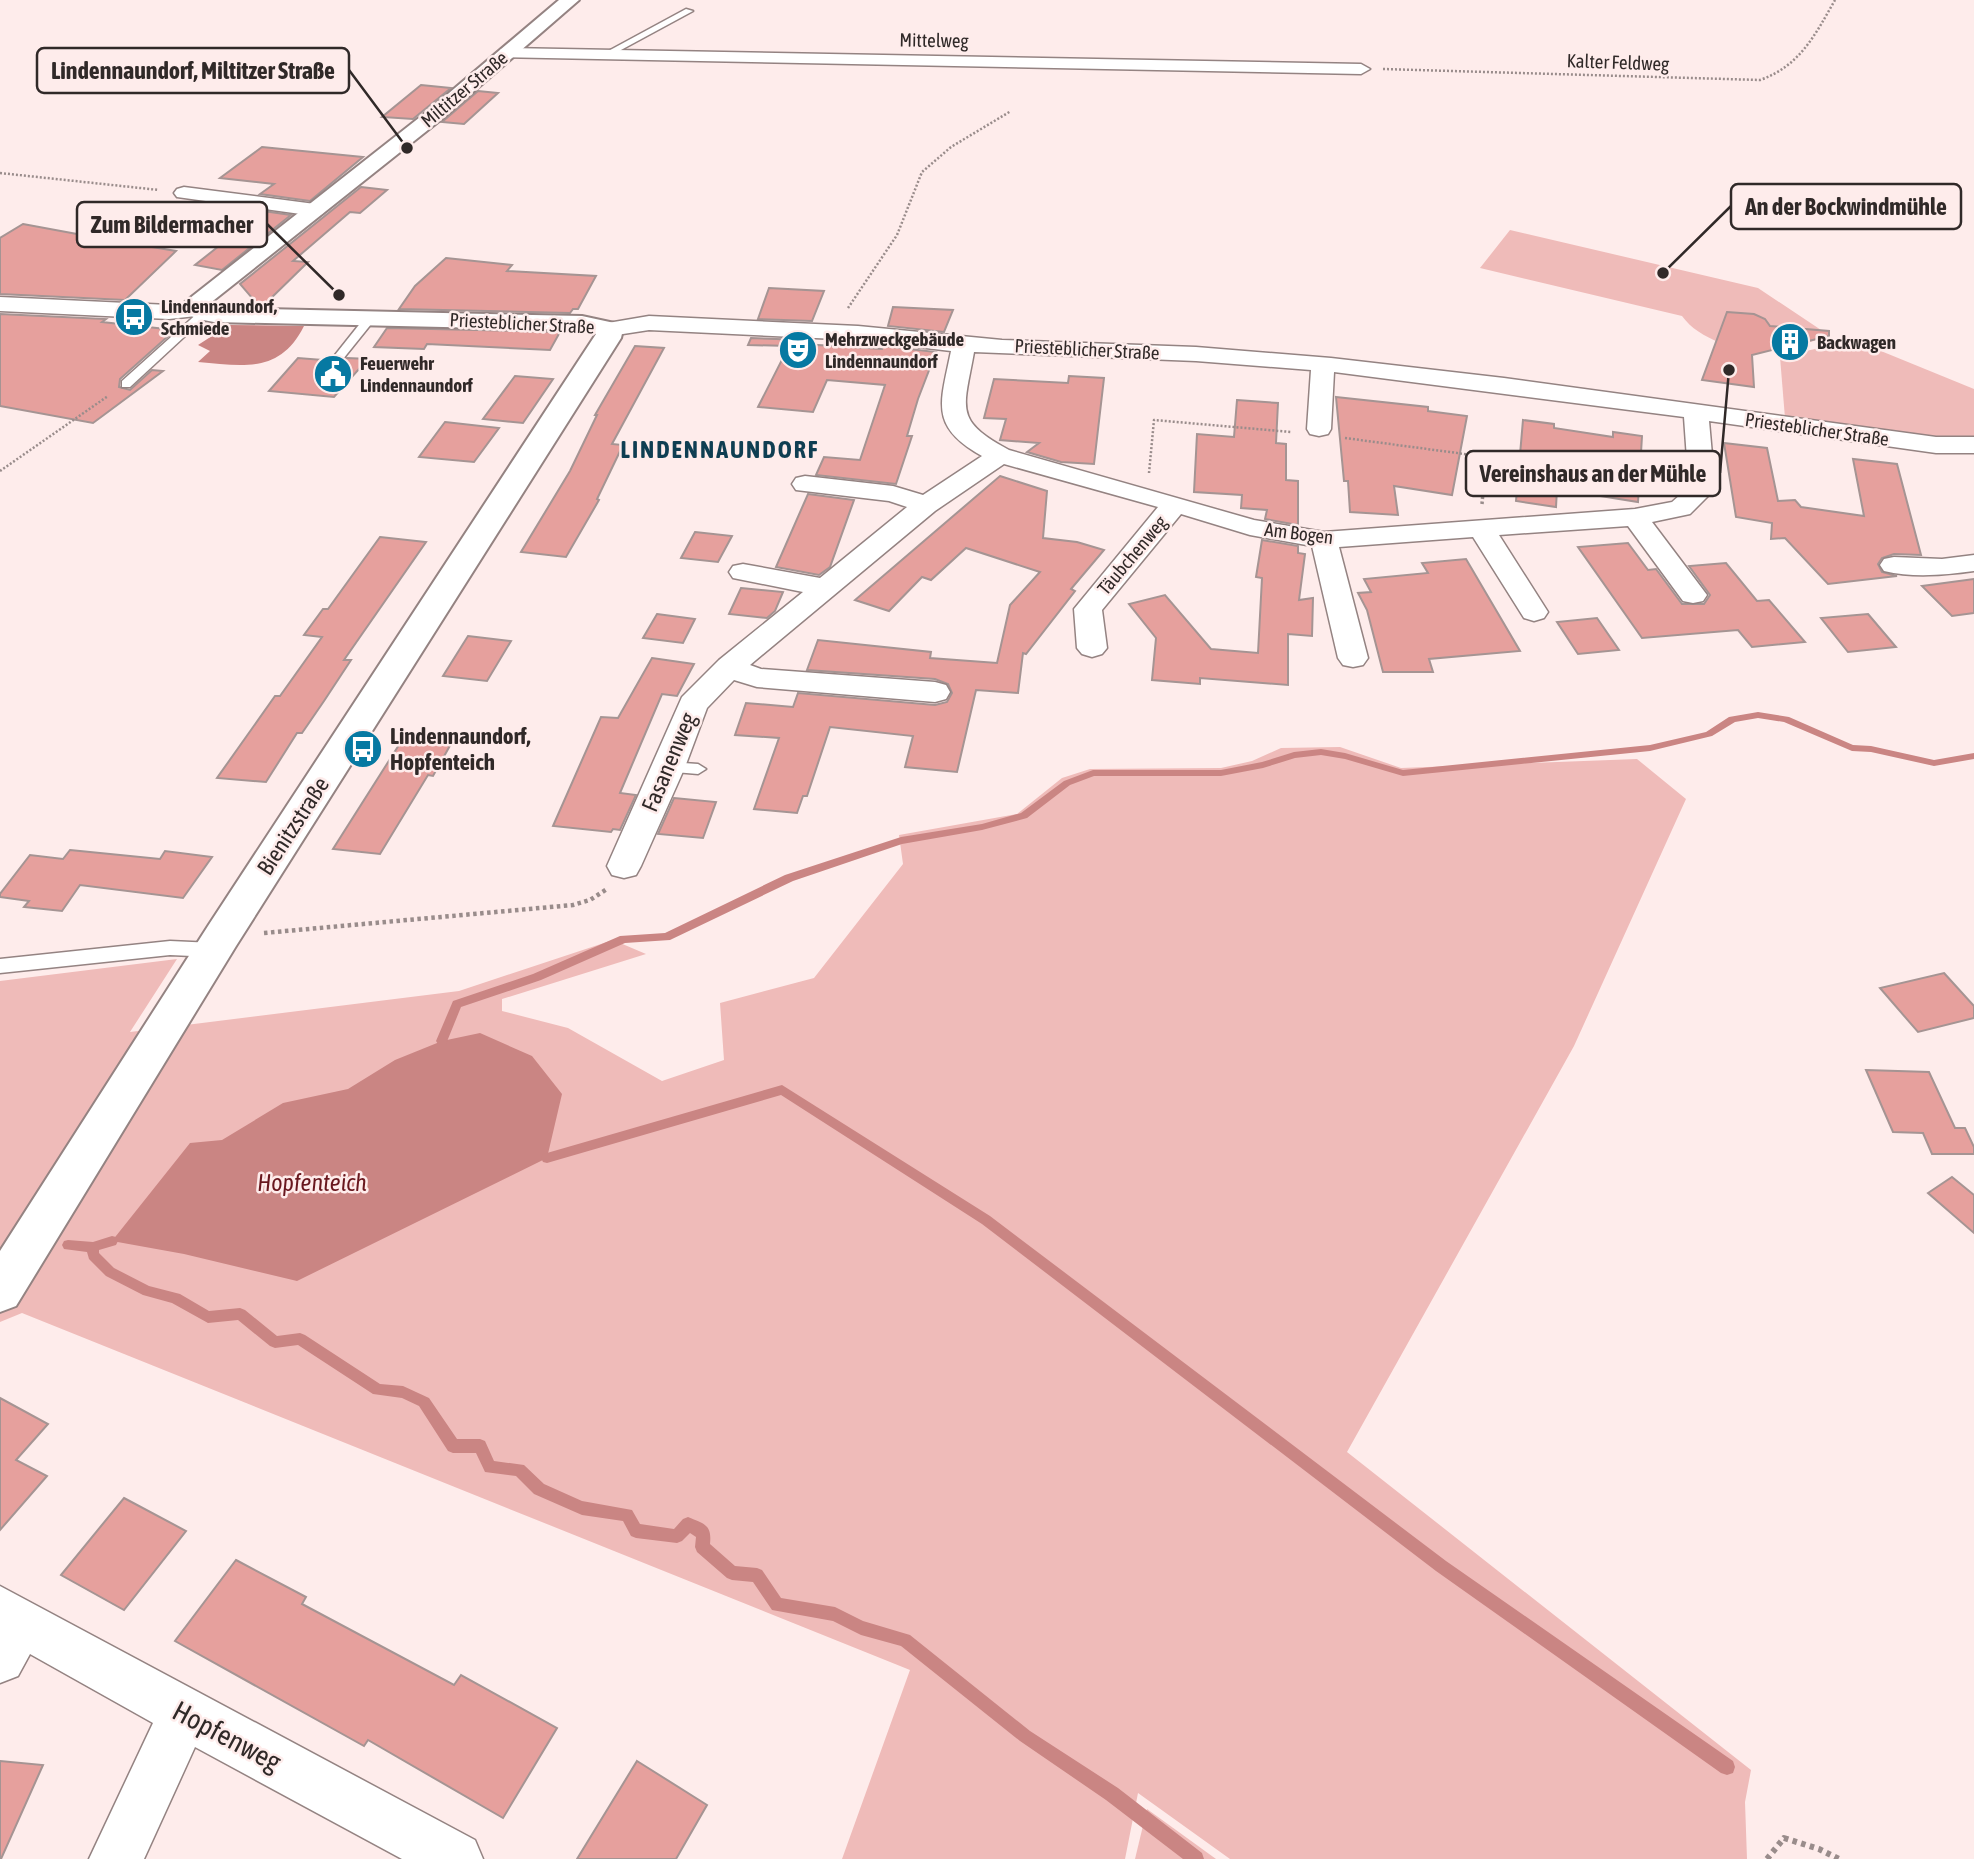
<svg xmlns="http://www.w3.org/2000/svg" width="1974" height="1859" viewBox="0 0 1974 1859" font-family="'Asap Condensed',sans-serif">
	<rect width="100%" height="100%" fill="#feeceb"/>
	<g fill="#efbbb9">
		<path d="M1510 230 1758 288 1830 336C1812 341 1790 350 1771 351 1741 352 1700 341 1682 316L1480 268Z"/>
		<polygon points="1854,340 1974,389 1974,438 1922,437 1785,418 1780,357"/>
		<polygon points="1340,747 1401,768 1637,759 1686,799 1574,1046 1347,1452 1751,1770 1745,1802 1747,1859 1230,1859 1138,1793 1125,1859 842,1859 910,1670 22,1313 0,1322 0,981 177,959 130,1032 459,991 613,940 646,954 502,999 502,1011 568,1028 662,1081 724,1060 720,1003 814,978 903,864 899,835 1017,814 1062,778 1090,769 1221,768 1252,761 1281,748"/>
		<polygon points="1147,1809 1216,1859 1135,1859"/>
	</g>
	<g fill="#ca8583">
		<path d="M229 325 304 326C280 374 243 366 198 362L210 351 198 345Z"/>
		<polygon points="480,1033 532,1056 562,1094 547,1158 297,1281 184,1254 112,1241 190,1143 222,1140 283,1103 348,1089 395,1060 442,1041"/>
	</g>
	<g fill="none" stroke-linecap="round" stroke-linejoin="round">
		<g fill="#ca8583" fill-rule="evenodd">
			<polygon points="1758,712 1789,717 1853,745 1871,746 1934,760 1974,753 1974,759 1934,766 1871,752 1852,751 1784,722 1758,718 1735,722 1712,736 1650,751 1403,776 1345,759 1321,755 1295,758 1263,768 1221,776 1094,776 1070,785 1027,818 982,830 902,844 793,881 670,940 625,943 541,980 461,1007 446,1044 438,1044 436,1041 453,1001 533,974 620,936 665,933 785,875 901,837 982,824 1021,813 1064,781 1093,770 1221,770 1262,762 1294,752 1321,749 1345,753 1403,770 1650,745 1706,732 1729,717"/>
			<polygon points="782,1085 990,1216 1446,1561 1733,1761 1735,1767 1733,1773 1727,1775 1721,1773 1436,1571 982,1224 781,1095 547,1163 543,1162 541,1158 543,1154 547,1153"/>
			<path d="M112 1236 116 1237 118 1241 116 1245 99 1250V1253L114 1268 149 1286 180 1294 209 1311 240 1308 245 1310 277 1336 300 1333 305 1335 380 1384 403 1386 429 1398 457 1439H480L485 1441 494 1461 524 1465 544 1484 582 1501 632 1510 640 1524 674 1529 683 1519 688 1517C705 1524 712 1525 710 1544L735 1566 757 1568 762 1570 781 1598 835 1607 863 1621 910 1635 1030 1731 1118 1788 1202 1853 1204 1859H1183L1106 1800 1020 1741 901 1646 861 1635 833 1621 772 1610 753 1582 732 1580 727 1578 697 1552 695 1547 696 1537 690 1533 682 1541 677 1543 636 1538 631 1536 623 1521 582 1515 534 1494 516 1476 485 1472 476 1453H453L448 1451 419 1406 402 1398 373 1394 298 1345 275 1348 270 1346 238 1320 208 1323 172 1303 143 1295 106 1276 89 1259 87 1252 64 1249 62 1245 64 1241 68 1240 93 1242Z"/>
		</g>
	</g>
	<g fill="#e6a09d" stroke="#a59493" stroke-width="2">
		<polygon points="421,85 451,88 413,119 382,117"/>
		<polygon points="478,91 498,93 464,124 442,122"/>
		<polygon points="262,147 363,157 310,201 260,194 274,184 220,178"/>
		<polygon points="361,187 387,190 360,213 350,212 293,261 308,262 263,306 259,306 240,284"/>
		<polygon points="263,211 291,215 222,270 195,265"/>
		<polygon points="23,224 104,239 176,251 125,300 0,294 0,238"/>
		<polygon points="446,258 512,265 507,271 596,276 578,309 573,309 570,313 399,309 415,286"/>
		<polygon points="769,288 824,291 812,321 758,319"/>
		<polygon points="893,307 953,310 944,332 888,326"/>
		<polygon points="1727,312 1754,314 1765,319 1770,326 1829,331 1829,336 1752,355 1754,387 1702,380"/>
		<polygon points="0,314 106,319 102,322 175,330 120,379 119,387 130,390 152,370 163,371 93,423 0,406"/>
		<polygon points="387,328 560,332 550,350 427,344 424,349 374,347"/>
		<polygon points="751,338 804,340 802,344 882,349 883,346 936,352 918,399 907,436 912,436 896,484 816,475 824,457 860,460 885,385 827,380 813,412 758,407 789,346 748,345"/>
		<polygon points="635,346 664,348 612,444 623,445 597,499 599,500 566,557 521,552 570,471 597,415 595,415"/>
		<polygon points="327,356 332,356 335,362 343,362 347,358 368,359 334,397 269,391 298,358 323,360"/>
		<polygon points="515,376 553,379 523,423 483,419"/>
		<polygon points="1069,376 1104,378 1094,464 1061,462 1027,452 1039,443 1000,440 1006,419 984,418 994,379 1068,383"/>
		<polygon points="1336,397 1428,407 1428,411 1467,416 1452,495 1394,486 1398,515 1350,512 1348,481 1344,481"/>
		<polygon points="1237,400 1278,403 1276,443 1286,444 1286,480 1298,481 1298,525 1265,519 1267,510 1241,508 1242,495 1194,492 1197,434 1234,437"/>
		<polygon points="1523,420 1554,424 1554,428 1613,437 1613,432 1642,436 1638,502 1557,489 1556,507 1516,501"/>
		<polygon points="445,422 499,428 474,462 419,457"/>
		<polygon points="1724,443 1767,448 1778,501 1795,500 1801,507 1864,516 1853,459 1897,464 1921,555 1894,554 1882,558 1878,564 1882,572 1897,576 1828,584 1785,538 1771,539 1772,523 1736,517"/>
		<polygon points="1000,476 1047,491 1043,538 1077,542 1104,550 1071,589 1075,591 1026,654 1023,653 1018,693 976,690 957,772 905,767 913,736 830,727 807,796 803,796 797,813 754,809 779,738 735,735 746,703 793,707 798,693 935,705 947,702 952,693 948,684 935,679 807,670 818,640 931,652 930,658 997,663 1010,605 1040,572 966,548 931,580 922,577 889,611 855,600"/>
		<polygon points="808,494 854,500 830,567 819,575 776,567"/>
		<polygon points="695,532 732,536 718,562 681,558"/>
		<polygon points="380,537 426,542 344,660 351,660 324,701 302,733 297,733 266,782 217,778 275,696 280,696 322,637 304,635 323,609 328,609"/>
		<polygon points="1262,540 1298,546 1298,553 1305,554 1299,600 1313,598 1312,636 1288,634 1288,685 1200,678 1200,684 1152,680 1156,638 1129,604 1165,595 1211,649 1258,653 1262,578 1256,577"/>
		<polygon points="1628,543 1648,570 1656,569 1682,604 1704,604 1710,595 1689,566 1726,563 1757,601 1769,600 1805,642 1752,647 1738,630 1642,638 1578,547"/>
		<polygon points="1466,559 1520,651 1429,659 1433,672 1383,672 1367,610 1358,593 1371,592 1364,579 1428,573 1422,563"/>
		<polygon points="1974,579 1974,613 1952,616 1922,586"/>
		<polygon points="741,588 783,592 775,611 767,618 729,614"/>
		<polygon points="657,614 695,619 683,643 643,638"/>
		<polygon points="1868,614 1896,647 1848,652 1821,618"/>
		<polygon points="1597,618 1619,650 1578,654 1557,622"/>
		<polygon points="468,636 511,641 487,681 443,676"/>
		<polygon points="652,658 694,664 677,696 662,694 620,793 636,795 620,830 613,829 611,832 553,826 601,717 618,718"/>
		<polygon points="404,737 452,742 433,776 428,775 380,854 333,849"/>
		<polygon points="674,798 716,802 703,838 658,834"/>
		<polygon points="70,850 160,859 165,851 212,857 183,898 80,885 62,911 24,907 29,901 0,897 0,894 30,855 63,859"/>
		<polygon points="1944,973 1974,1006 1974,1018 1918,1032 1880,988"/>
		<polygon points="1866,1070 1929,1072 1955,1128 1965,1128 1974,1147 1974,1154 1932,1154 1923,1133 1893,1132"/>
		<polygon points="1952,1177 1974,1195 1974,1233 1928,1193"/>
		<polygon points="0,1398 48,1424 16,1460 47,1476 0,1530"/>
		<polygon points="124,1498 186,1531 124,1610 61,1575"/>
		<polygon points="236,1560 306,1597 302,1604 454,1685 461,1675 557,1728 503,1818 368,1740 364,1746 175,1641"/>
		<polygon points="0,1761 43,1765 1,1859 0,1859"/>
		<polygon points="637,1761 707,1805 676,1859 577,1859"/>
	</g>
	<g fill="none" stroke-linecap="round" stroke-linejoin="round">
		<g stroke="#948382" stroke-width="3">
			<g id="service">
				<polygon points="686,9 693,11 608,57 601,55"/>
				<polygon points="200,311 210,313 130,387 122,387 122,381"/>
				<polygon points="366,316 376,318 343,359 335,359 335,355"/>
				<polygon points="669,762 698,764 706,769 698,774 663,771 661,767"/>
				<polygon points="170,941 214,943 220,945 223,950 220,955 214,957 170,955 0,973 0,959"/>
			</g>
		</g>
		<g stroke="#948382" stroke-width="3">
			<g id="minor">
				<polygon points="507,48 1361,64 1370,69 1361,74 501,57 498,53 501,49"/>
				<polygon points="184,187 315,204 322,206 325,210 322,214 315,216 177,197 174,193 177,189"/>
				<polygon points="0,297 169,305 205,305 208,310 205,315 169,319 0,311"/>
				<path d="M649 316 858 326 1002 340 1196 347 1331 358 1504 378 1936 437H1974V453H1936L1709 421 1715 489 1690 514 1652 522 1707 595 1703 601 1693 603 1683 601 1628 526 1499 535 1548 612 1544 618 1534 621 1524 618 1473 537 1339 547 1368 658 1363 665 1353 667 1343 665 1338 658 1312 546 1250 535 1181 514 1102 610 1107 648 1102 654 1092 657 1082 654 1077 648 1074 609 1158 507 1004 464 935 511 750 665 761 669 935 682 946 685 950 692 946 699 935 702 757 687 734 680 707 708 685 767 641 866 636 875 624 878 612 875 607 866 682 697 719 660 803 592 733 578 729 572 733 566 743 564 820 578 907 507 889 501 796 490 792 484 796 478 805 476 893 486 923 495 982 456C928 426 941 402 951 351L858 340 649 330 610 336 602 334 599 329 602 324ZM974 352 1196 361 1311 370 1307 429 1310 434 1319 436 1328 434 1331 429 1334 372 1684 417 1689 487 1672 502 1635 509 1324 532 1254 520 1009 450C953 420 964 409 974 352Z"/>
				<path d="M1974 555V571C1945 575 1913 578 1884 571L1880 565 1884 559 1894 557 1942 559Z"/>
				<polygon points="0,1586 475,1840 483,1859 402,1859 195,1747 144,1859 89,1859 153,1723 30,1654 18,1676 0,1683"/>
			</g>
		</g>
		<g stroke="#948382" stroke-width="4">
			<path id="tertiary" d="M559 0H579L443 118 209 304 215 308 582 316 619 324 623 329 621 338 236 946 16 1306 0 1312V1251L208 926 596 334 582 330 214 322C200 319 185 319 185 302L429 110Z"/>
		</g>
		<g stroke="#998c8b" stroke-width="2.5" stroke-dasharray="2 2" stroke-linecap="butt">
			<path d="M1383 69 1760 80C1800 66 1815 35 1835 0"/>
			<polyline points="0,173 159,190"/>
			<polyline points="848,308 897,235 922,172 951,147 1011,111"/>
			<polyline points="1345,438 1487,457 1483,494"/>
			<polyline points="0,471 108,396"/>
			<polyline points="1149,473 1154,420 1291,432"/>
		</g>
		<polyline stroke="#998c8b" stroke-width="3.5" stroke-dasharray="2.5 2.5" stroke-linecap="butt" points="1482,504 1483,492"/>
		<polyline stroke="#998c8b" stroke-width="4.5" stroke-dasharray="3.5 3.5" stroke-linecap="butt" points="264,933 573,905 590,900 607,889"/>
		<polyline stroke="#998c8b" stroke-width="6" stroke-dasharray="4.5 4.5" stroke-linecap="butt" points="1767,1859 1784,1838 1819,1849 1839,1859"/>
		<use href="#service" fill="#fff" fill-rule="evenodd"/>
		<use href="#minor" fill="#fff" fill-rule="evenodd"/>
		<use href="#tertiary" fill="#fff" fill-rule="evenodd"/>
	</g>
	<defs>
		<g id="bus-disc" transform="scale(2.0125)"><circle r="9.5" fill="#0679a2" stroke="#feeceb"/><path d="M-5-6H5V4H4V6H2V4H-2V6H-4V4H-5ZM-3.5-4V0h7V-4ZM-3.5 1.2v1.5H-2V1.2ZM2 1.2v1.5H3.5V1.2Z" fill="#fff"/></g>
		<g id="building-disc" transform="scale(2.0125)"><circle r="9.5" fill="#0679a2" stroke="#feeceb"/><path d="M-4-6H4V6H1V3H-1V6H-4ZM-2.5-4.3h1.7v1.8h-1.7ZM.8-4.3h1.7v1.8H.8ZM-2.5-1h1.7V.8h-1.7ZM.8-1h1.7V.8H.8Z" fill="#fff"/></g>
		<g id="theatre-disc" transform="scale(2.0125)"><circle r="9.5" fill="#0679a2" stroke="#feeceb"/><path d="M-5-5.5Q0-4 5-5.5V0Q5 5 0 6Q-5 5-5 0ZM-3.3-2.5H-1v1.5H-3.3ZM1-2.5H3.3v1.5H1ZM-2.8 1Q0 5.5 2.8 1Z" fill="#fff"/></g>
		<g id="civic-disc" transform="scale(2.0125)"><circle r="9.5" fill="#0679a2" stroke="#feeceb"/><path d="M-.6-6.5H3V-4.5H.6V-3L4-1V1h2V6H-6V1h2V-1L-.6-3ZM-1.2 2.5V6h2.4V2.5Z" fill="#fff"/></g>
	</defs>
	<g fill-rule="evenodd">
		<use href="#bus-disc" x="134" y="317"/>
		<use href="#building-disc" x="1790" y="342"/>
		<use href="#theatre-disc" x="798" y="350"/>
		<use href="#civic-disc" x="333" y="374"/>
		<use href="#bus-disc" x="363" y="749"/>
	</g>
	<g text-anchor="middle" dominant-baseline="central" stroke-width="5" stroke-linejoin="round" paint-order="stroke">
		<g font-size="19" fill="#302928" stroke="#feeceb">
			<text transform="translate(934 40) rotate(1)">Mittelweg</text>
			<text transform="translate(1618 62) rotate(2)">Kalter Feldweg</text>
			<text transform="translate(464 89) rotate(-40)">Miltitzer Straße</text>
			<text transform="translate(522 323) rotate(3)">Priesteblicher Straße</text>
			<text transform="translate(1087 349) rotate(3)">Priesteblicher Straße</text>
			<text transform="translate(1817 429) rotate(8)">Priesteblicher Straße</text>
			<text transform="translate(1299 533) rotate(7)">Am Bogen</text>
			<text transform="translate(1132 555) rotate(-50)">Täubchenweg</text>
		</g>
		<g font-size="19" font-weight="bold" fill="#302928" stroke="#feeceb" text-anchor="start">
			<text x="161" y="306">Lindennaundorf,<tspan x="161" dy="22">Schmiede</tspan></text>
			<text x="825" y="339">Mehrzweckgebäude<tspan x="825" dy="22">Lindennaundorf</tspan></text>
			<text x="1817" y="342">Backwagen</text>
			<text x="360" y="363">Feuerwehr<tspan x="360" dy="22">Lindennaundorf</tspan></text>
		</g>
		<g font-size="23" font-weight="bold" fill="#302928" stroke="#feeceb" text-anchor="start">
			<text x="390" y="736">Lindennaundorf,<tspan x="390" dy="26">Hopfenteich</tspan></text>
		</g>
		<g font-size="23" fill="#302928" stroke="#feeceb">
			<text transform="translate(669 762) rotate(-67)">Fasanenweg</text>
			<text transform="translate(293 826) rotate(-57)">Bienitzstraße</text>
		</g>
		<g font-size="24" font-weight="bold" letter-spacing="2" fill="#0f3e52" stroke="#feeceb">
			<text x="720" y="449">LINDENNAUNDORF</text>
		</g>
		<g font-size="24" font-style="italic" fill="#69171e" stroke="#feeceb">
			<text x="312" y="1182">Hopfenteich</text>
		</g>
		<g font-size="28" fill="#302928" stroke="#feeceb">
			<text transform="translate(227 1736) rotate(28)">Hopfenweg</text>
		</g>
	</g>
	<path fill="none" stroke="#302928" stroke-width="2.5" d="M407 148L349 70M1663 273L1731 206M339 295L267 224M1729 370L1720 473"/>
	<g fill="#302928" stroke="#feeceb" stroke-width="2.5">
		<circle cx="407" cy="148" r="7"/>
		<circle cx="1663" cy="273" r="7"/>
		<circle cx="339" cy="295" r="7"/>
		<circle cx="1729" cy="370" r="7"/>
	</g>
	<g fill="#feeceb" stroke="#302928" stroke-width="2.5">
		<rect x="37" y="48" width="312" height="45" rx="7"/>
		<rect x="1731" y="184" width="230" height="45" rx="7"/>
		<rect x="77" y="202" width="190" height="45" rx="7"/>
		<rect x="1466" y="451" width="254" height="45" rx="7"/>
	</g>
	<g font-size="24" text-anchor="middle" font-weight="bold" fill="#302928">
		<text x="193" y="79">Lindennaundorf, Miltitzer Straße</text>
		<text x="1846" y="215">An der Bockwindmühle</text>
		<text x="172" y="233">Zum Bildermacher</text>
		<text x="1593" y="482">Vereinshaus an der Mühle</text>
	</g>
</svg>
